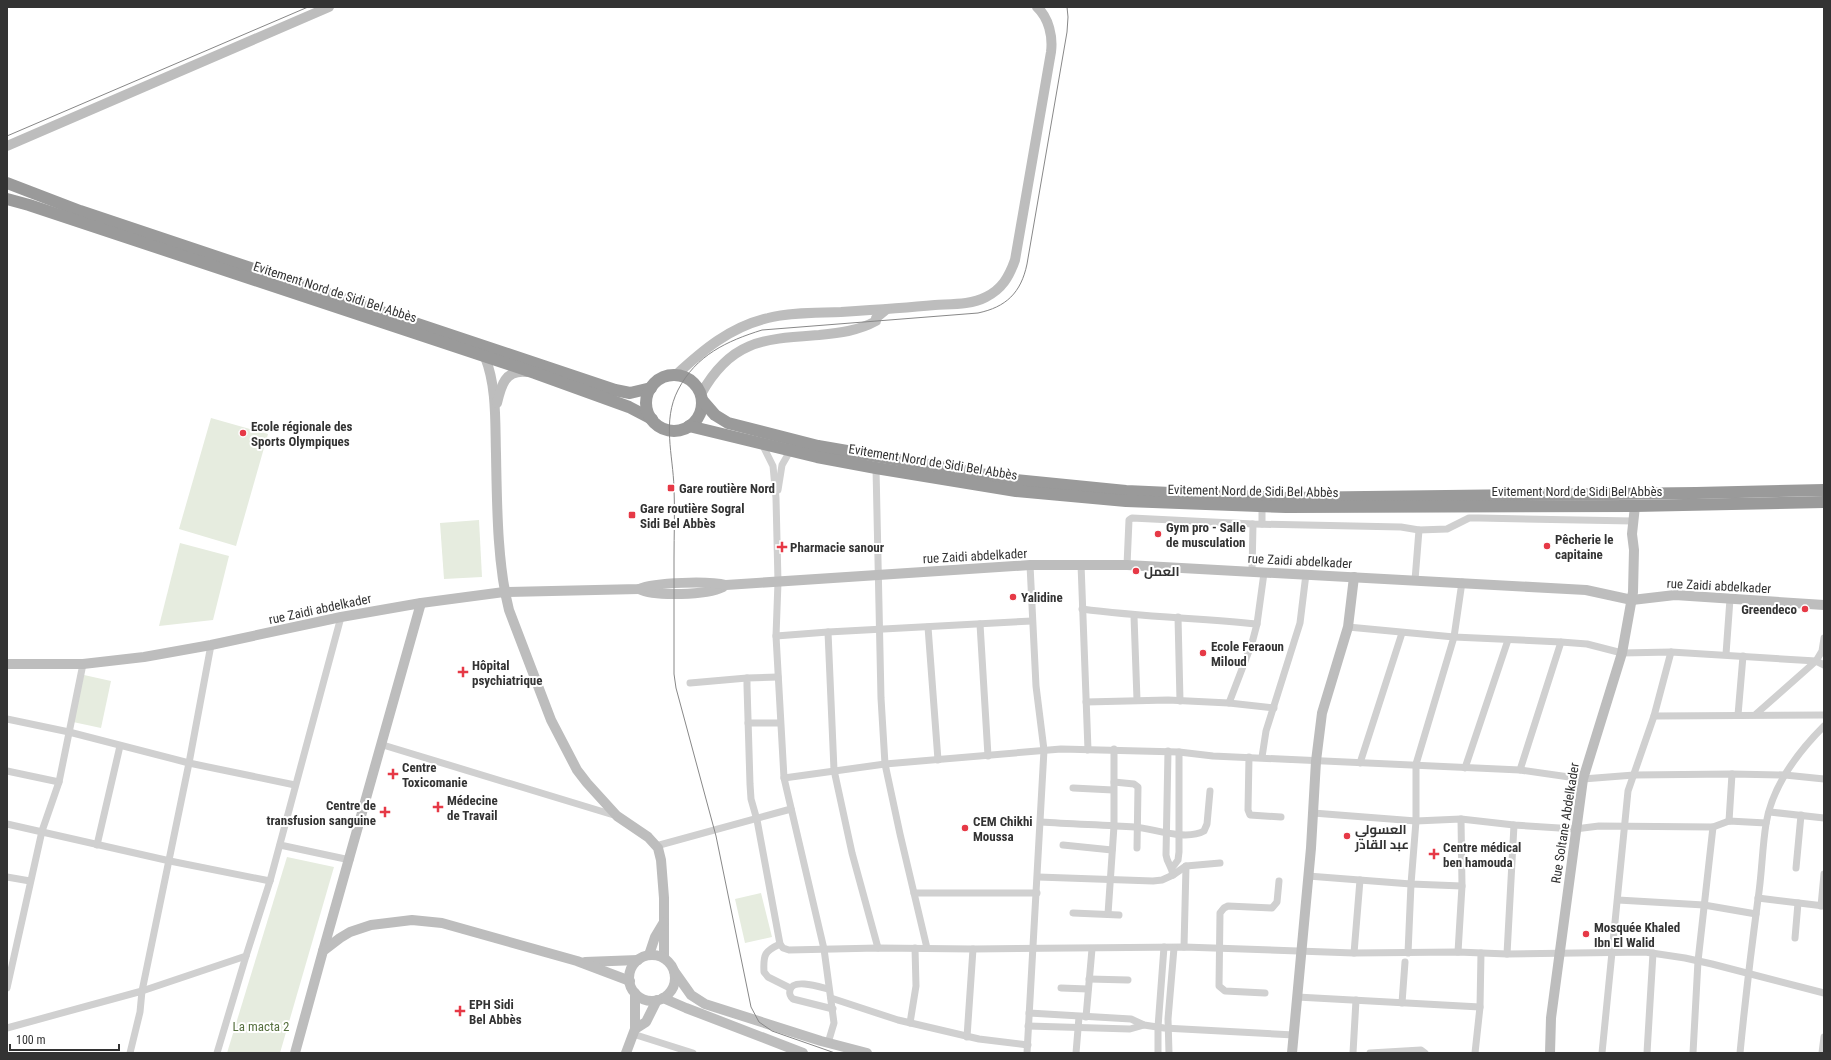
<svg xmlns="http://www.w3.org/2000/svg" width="1831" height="1060" viewBox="0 0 1831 1060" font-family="'Roboto Condensed',Cairo,sans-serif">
	<rect width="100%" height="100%" fill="#fff"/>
	<g fill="#e6ecdf">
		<polygon points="211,418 268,434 236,546 179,529"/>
		<polygon points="479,520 482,577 444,579 440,523"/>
		<polygon points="180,543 229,556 213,620 159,626"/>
		<polygon points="84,675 111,681 101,728 73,722"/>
		<polygon points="287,857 334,867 280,1053 227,1053"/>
		<polygon points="761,893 772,937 745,943 735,899"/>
	</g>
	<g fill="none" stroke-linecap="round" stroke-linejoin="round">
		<g stroke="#d0d0d0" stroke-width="7">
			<polyline points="762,444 773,466 776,498 778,582 776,636 784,778 824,949 834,1023 828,1043"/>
			<polyline points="876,468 881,698 885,764 900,834 927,948"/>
			<polyline points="778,490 782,465 790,451"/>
			<polyline points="1262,506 1262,524"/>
			<polyline points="1419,530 1447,529 1469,518 1479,518 1633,521"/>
			<polyline points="1081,564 1088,750"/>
			<polyline points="1127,565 1129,520 1132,518 1253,524 1401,527 1419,530 1415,580"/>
			<polyline points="1252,572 1253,524"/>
			<path d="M1082 609C1140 617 1199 618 1257 624"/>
			<polyline points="1134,616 1137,700"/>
			<polyline points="1178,617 1180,701"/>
			<polyline points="980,624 988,756"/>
			<polyline points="928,627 938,760"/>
			<polyline points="1348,627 1454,637 1561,642 1587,644 1622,653 1671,652 1816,661 1824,665"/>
			<polyline points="828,632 834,770 852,853 878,948"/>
			<polyline points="776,636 828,632 1032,621"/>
			<polyline points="1726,654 1730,599"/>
			<polyline points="778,677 747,678 747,686 750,784 751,799 757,820 780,944 783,948 789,950 878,948 973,949 1184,947 1354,953 1458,952 1507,954 1645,952 1685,958 1712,964 1824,993"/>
			<polyline points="690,683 747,678"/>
			<polyline points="1086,702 1168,700 1229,703 1274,708"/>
			<polyline points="1229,703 1252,643 1257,624 1264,573"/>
			<polyline points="1756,714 1816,661 1822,651 1824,638"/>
			<polyline points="1738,715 1743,656"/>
			<polyline points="1654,716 1824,715"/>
			<polyline points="7,719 69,732 189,763 295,785"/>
			<polyline points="748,723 780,723"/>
			<polyline points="383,745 617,816"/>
			<polyline points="1249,757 1248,810 1250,815 1281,817"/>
			<polyline points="1262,757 1266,731 1300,623 1306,574"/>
			<polyline points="1360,763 1402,633"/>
			<polyline points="1465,768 1508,640"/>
			<polyline points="1520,770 1561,642"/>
			<polyline points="7,771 59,782"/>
			<polyline points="784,778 885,764 1061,749 1179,752 1213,756 1520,770 1583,779 1634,775 1732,774 1785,775 1824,779"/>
			<polyline points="1114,782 1134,784 1138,787 1137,848"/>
			<polyline points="1073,788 1113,790"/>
			<polyline points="1770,812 1824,818"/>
			<polyline points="1313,813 1416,821 1461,819 1514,825 1575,829 1599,826 1713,827 1729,821 1766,823"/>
			<polyline points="1729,821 1732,774"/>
			<path d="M1041 822C1072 824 1104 825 1135 827 1155 829 1186 841 1204 831L1207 824 1210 791"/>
			<polyline points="7,824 170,861 270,881 341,617"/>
			<polyline points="97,845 120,746"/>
			<polyline points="280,845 350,860"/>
			<polyline points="1063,845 1112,850"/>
			<polyline points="656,846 791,809"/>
			<polyline points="1172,868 1178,860 1179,852 1179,752"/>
			<polyline points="1796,868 1801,815"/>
			<polyline points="1173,875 1186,866 1220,863"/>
			<polyline points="1308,876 1411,884 1462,886"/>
			<polyline points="7,877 30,881"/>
			<path d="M1038 877 1153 881 1162 880 1173 875C1172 867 1167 863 1166 855L1168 751"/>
			<polyline points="914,893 1037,893"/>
			<polyline points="1758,898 1824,906"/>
			<polyline points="1618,900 1704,905 1756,914"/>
			<polyline points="1821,906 1824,874"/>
			<polyline points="1073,913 1119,915"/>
			<polyline points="1108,914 1114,826 1114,749"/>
			<polyline points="1795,938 1798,903"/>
			<path d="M780 944C765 951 763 954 764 972L768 977 790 988"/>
			<polyline points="1184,947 1186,866"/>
			<polyline points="1458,952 1462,886 1461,819"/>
			<polyline points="1354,953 1360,880"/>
			<polyline points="1408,953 1411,884 1416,821 1416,764 1454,637 1462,582"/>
			<polyline points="1507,954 1514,825"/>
			<polyline points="1089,979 1128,980"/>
			<polyline points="7,988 42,831 59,782 83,664"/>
			<polyline points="1061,988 1088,989"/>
			<path d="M828 989C820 987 793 978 790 990 789 994 790 996 793 999L833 1009"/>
			<polyline points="142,991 189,763 211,645"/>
			<polyline points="142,991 246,956 270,881"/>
			<polyline points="1265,993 1225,991 1219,986 1220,913 1224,908 1228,906 1272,908 1277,902 1279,881"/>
			<polyline points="1297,997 1480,1007"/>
			<polyline points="831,998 898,1020 979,1039 1028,1045"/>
			<polyline points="1402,1003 1405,962"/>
			<polyline points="1029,1013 1131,1019 1144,1025 1164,1028 1294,1035"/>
			<polyline points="1086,1017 1092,949"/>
			<polyline points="910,1023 916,986 915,948"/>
			<polyline points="1028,1026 1130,1029 1144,1025"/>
			<polyline points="7,1028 142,991 140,1012 130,1053"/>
			<polyline points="633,1034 693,1053"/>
			<polyline points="967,1037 973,949"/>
			<polyline points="217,1053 246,956"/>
			<polyline points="1027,1053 1044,750 1036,686 1030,565"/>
			<polyline points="1076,1053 1079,1017"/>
			<polyline points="1158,1053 1158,1027 1164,947"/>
			<polyline points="1169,1053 1168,1019 1174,948"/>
			<polyline points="1353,1053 1356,1000"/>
			<polyline points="1370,1053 1421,1050 1425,1053"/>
			<polyline points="1475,1053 1480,1007 1481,953"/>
			<polyline points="1602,1053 1628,791 1654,716 1671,652"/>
			<polyline points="1647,1053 1653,953"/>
			<polyline points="1693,1053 1698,961 1713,827"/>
			<path d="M1740 1053C1745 1002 1751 951 1758 899 1762 874 1762 849 1766 824 1772 787 1798 752 1824 726"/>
			<polyline points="1822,1053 1824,1037"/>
		</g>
		<g stroke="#bdbdbd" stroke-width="10">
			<polyline points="7,146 329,7"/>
			<path d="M485 357C497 387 495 423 496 454 497 503 497 563 509 610L551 720 577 770 587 783 617 816 648 837 658 848 661 860 664 898V958"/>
			<path d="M676 375C703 350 730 327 768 318 791 312 817 313 841 312 872 310 903 308 935 305 951 304 971 305 986 297 1002 289 1009 277 1015 260L1051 52C1053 37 1049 18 1037 7"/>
			<path d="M701 394C731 340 763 339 819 335 839 333 858 331 876 321V318L887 309"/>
			<path d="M497 403C501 386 505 369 527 372"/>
			<path d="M639 589C655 597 707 595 723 587"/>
			<path d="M7 664H83L144 657 211 645 341 617 421 603 504 592 639 589C655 582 709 581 726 585L1030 565H1127L1586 590 1632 600 1675 595 1824 605"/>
			<polyline points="323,951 421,603"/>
			<polyline points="649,955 655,937 664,922"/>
			<circle cx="652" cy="978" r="23"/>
			<polyline points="585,962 638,960"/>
			<polyline points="674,971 691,995 705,1004 821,1041 867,1053"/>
			<polyline points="663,998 686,1008 803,1053"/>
			<polyline points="635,1029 646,1022 657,1000"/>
			<polyline points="295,1053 323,951 340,938 350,932 371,925 412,920 442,923 577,961 630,981"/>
			<polyline points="626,1053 635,1029 635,993"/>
			<polyline points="1292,1053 1311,848 1316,761 1322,713 1348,627 1354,577"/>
			<polyline points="1550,1053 1551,1018 1583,779 1622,653 1633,592 1634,550 1632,534 1635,506"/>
		</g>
		<g stroke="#9a9a9a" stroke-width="12">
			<polyline points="7,183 80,211 615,390 630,393 651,388"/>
			<polyline points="7,199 29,205 535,373 629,407 652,419"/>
			<circle cx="674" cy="403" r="28"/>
			<polyline points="702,400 715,415 728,423 818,446 1015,480 1126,491 1286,498 1696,493 1824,490"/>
			<polyline points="689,426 817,457 876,468 1016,491 1126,501 1286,507 1635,506 1824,502"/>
		</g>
		<g stroke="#888" stroke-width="1">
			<polyline points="7,136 308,7"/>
			<path d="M835 1053 772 1031 759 1022 751 1007 716 836 676 688 674 674C674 635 674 597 674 558 674 535 675 511 674 488 673 455 662 421 678 390 696 355 727 341 762 330L978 313C1006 307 1021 293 1027 264L1067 32 1068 17 1067 7"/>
		</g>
	</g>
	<g fill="#e63946" stroke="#fff" stroke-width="1.5">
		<circle cx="243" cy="433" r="4"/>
		<rect x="667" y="484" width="8" height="8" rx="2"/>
		<rect x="628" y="511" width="8" height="8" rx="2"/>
		<circle cx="1158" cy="534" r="4"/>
		<circle cx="1547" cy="546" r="4"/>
		<path d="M780 541h4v4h4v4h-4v4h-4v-4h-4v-4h4z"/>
		<circle cx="1136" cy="571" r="4"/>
		<circle cx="1013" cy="597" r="4"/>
		<circle cx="1805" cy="609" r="4"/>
		<circle cx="1203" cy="653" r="4"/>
		<path d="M461 666h4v4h4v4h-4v4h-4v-4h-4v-4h4z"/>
		<path d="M391 768h4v4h4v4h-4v4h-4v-4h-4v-4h4z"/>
		<path d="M436 801h4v4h4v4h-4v4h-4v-4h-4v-4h4z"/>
		<path d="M383 806h4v4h4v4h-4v4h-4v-4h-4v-4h4z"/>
		<circle cx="965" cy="828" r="4"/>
		<circle cx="1347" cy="836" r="4"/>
		<path d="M1432 848h4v4h4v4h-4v4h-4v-4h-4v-4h4z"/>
		<circle cx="1586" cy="934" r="4"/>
		<path d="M458 1005h4v4h4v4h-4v4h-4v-4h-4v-4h4z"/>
	</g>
	<g text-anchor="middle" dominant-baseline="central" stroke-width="4" stroke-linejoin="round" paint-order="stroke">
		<g font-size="13" fill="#333" stroke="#fff">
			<text transform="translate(335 292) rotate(18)">Evitement Nord de Sidi Bel Abbès</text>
			<text transform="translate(933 462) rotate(9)">Evitement Nord de Sidi Bel Abbès</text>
			<text transform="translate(1253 491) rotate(1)">Evitement Nord de Sidi Bel Abbès</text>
			<text x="1577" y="491">Evitement Nord de Sidi Bel Abbès</text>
			<text transform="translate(975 556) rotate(-3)">rue Zaidi abdelkader</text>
			<text transform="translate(1300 561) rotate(3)">rue Zaidi abdelkader</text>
			<text transform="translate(1719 586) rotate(3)">rue Zaidi abdelkader</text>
			<text transform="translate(320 609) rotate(-12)">rue Zaidi abdelkader</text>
			<text transform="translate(1565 823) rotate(-81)">Rue Soltane Abdelkader</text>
		</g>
		<g font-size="13" font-weight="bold" fill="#333" stroke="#fff" text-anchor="start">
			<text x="251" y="426">Ecole régionale des<tspan x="251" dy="15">Sports Olympiques</tspan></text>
			<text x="679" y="488">Gare routière Nord</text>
			<text x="640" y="508">Gare routière Sogral<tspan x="640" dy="15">Sidi Bel Abbès</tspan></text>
			<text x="1166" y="527">Gym pro - Salle<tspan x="1166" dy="15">de musculation</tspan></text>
			<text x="1555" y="539">Pêcherie le<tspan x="1555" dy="15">capitaine</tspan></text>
			<text x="790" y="547">Pharmacie sanour</text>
			<text x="1144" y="571">العمل</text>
			<text x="1021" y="597">Yalidine</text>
			<text x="1797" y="609" text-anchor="end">Greendeco</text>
			<text x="1211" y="646">Ecole Feraoun<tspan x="1211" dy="15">Miloud</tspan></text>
			<text x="472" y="665">Hôpital<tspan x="472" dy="15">psychiatrique</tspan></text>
			<text x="402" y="767">Centre<tspan x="402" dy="15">Toxicomanie</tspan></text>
			<text x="447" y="800">Médecine<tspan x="447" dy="15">de Travail</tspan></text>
			<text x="376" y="805" text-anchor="end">Centre de<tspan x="376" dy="15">transfusion sanguine</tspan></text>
			<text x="973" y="821">CEM Chikhi<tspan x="973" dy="15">Moussa</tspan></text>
			<text x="1355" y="829">العسولي<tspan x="1355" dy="15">عبد القادر</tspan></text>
			<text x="1443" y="847">Centre médical<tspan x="1443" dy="15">ben hamouda</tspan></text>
			<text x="1594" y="927">Mosquée Khaled<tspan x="1594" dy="15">Ibn El Walid</tspan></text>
			<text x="469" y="1004">EPH Sidi<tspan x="469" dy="15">Bel Abbès</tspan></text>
		</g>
		<g font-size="13" fill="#56703f" stroke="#fff">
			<text x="261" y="1026">La macta 2</text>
		</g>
	</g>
	<rect width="1831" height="1060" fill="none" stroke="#333333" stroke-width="16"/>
	<path d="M10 1044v6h109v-6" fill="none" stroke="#333333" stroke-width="2"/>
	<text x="16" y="1044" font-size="12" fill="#333333" stroke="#ffffff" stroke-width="3" paint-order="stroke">100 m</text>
</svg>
